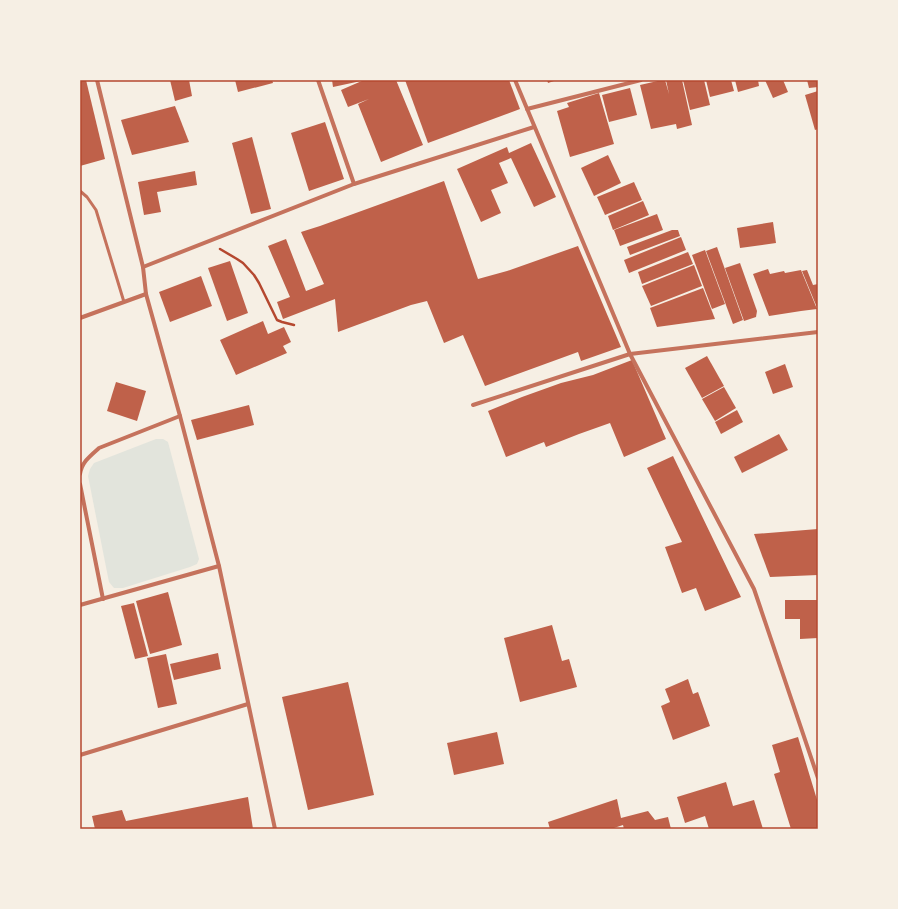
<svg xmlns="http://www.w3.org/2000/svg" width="898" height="909" viewBox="0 0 898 909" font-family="Figtree,sans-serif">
	<rect width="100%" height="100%" fill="#f6efe4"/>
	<polygon fill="#e2e4dc" points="156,439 163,439 168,442 199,559 197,564 190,567 123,588 114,588 109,582 88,476 90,469 94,463"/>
	<g fill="#bf614a">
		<polygon points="80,80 86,80 105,159 80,166"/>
		<polygon points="170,80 189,80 192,96 175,101"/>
		<polygon points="235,80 272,80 273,83 238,92"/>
		<polygon points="332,80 361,80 361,81 333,87"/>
		<polygon points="364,80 396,80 423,145 381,162 358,104 369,99 348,107 341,90"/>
		<polygon points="405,80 509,80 520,109 428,143"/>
		<polygon points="547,80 557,80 548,83"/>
		<polygon points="662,80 665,80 669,94 666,80 682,80 692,125 677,129 676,124 651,129 640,85"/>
		<polygon points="683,80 704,80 710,105 690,110"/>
		<polygon points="706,80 731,80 734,91 710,97"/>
		<polygon points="735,80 758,80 759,86 738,92"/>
		<polygon points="765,80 783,80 788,92 773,98"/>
		<polygon points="807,80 818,80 818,87 809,88"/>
		<polygon points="630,88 637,115 609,122 602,95"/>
		<polygon points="818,91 818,129 815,130 805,95"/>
		<polygon points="599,93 614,144 570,157 557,111 569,107 567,103"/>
		<polygon points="175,106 189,142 132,155 121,120"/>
		<polygon points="325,122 344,179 309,191 291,133"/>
		<polygon points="252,137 271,209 251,214 232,143"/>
		<polygon points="531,143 556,197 534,207 511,158 499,163 508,183 491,190 501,213 481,222 457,169 507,147 509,153"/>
		<polygon points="608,155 621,183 594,196 581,168"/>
		<polygon points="195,171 197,185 157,192 161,212 144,215 138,182"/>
		<polygon points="444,181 478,279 507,271 578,246 621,347 581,361 578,352 485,386 463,335 444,343 427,301 411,305 338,332 335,299 283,319 277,302 290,297 268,246 286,239 306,291 324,284 301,232 320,226"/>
		<polygon points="634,182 642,200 605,215 597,197"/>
		<polygon points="643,201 649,215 613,230 608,216"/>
		<polygon points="657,214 663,230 620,246 614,230"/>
		<polygon points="773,222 776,243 740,248 737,228"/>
		<polygon points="672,230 678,230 680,236 630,255 627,247"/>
		<polygon points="681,237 686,250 629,273 624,260"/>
		<polygon points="717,247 743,320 733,324 706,251"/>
		<polygon points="705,250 725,304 712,309 692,255"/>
		<polygon points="688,252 693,264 642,284 638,272"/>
		<polygon points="230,261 248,313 227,321 208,268"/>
		<polygon points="740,263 757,311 756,317 744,321 725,268"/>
		<polygon points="694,265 702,286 651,306 642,286"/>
		<polygon points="768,269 770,274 784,271 785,273 801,270 817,309 801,311 796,299 801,311 769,316 753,274"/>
		<polygon points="807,270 813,285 818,284 818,310 802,271"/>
		<polygon points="201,276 212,306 170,322 159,292"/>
		<polygon points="703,288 715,319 657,327 650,308"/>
		<polygon points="263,321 268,334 284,327 291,342 283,346 287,353 236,375 220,340"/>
		<polygon points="707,356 724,386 702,398 685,368"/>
		<polygon points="632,360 666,439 624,457 610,423 579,434 546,447 544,442 506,457 488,411 522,397 561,383 593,375"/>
		<polygon points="785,364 793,387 773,394 765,372"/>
		<polygon points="116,382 146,391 137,421 107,411"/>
		<polygon points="724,387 736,408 715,421 702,399"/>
		<polygon points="249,405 254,425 197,440 191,420"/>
		<polygon points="737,410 743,422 721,434 715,422"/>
		<polygon points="779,434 788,450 742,473 734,457"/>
		<polygon points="673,456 741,597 705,611 696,588 682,593 665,547 682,542 647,468"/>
		<polygon points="818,529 818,575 770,577 754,534"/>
		<polygon points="168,592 182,645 150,654 136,601"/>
		<polygon points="785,600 818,600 818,638 800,639 800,619 785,619"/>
		<polygon points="134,603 148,656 135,659 121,606"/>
		<polygon points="552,625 562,661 569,659 577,687 520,702 504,638"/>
		<polygon points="218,653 221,669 174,680 170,664"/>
		<polygon points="166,654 177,704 158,708 147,658"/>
		<polygon points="688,679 693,694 698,692 710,726 673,740 661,706 670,702 665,689"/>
		<polygon points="348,682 374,795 308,810 282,697"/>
		<polygon points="497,732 504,764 454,775 447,743"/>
		<polygon points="798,737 818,803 818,829 791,829 774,774 780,772 772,745"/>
		<polygon points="726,782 733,806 754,800 763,829 709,829 705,816 685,823 677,797"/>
		<polygon points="248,797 253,829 95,829 92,816 122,810 126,821"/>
		<polygon points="617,799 621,818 648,811 655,820 668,817 671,829 624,829 623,825 611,829 550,829 548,822"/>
	</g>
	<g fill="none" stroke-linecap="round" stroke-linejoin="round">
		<polyline stroke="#b5482f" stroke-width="2.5" points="220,249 237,259 243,263 254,275 259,283 277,320 282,322 294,325"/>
		<polyline stroke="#c5725c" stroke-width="3" points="80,191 87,197 96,210 124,302"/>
		<g stroke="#c5725c" stroke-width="4">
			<polyline points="97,80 143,267 146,294"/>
			<polyline points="318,80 354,184"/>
			<polyline points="515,80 630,354 754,589 818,778"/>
			<polyline points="527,109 641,80"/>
			<polyline points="143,267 354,184 534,127"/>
			<polyline points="80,318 146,294 180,416 219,566 275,829"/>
			<polyline points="473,405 630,354 818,332"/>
			<path d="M80 474C82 462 90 456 99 448L180 416"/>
			<polyline points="80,484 103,599"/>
			<polyline points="80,605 219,566"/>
			<polyline points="80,755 248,704"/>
		</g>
	</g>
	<rect width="898" height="909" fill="none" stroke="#f6efe4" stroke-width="162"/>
	<rect x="81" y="81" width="736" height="747" fill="none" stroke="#b5482f" stroke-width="1.5"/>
</svg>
